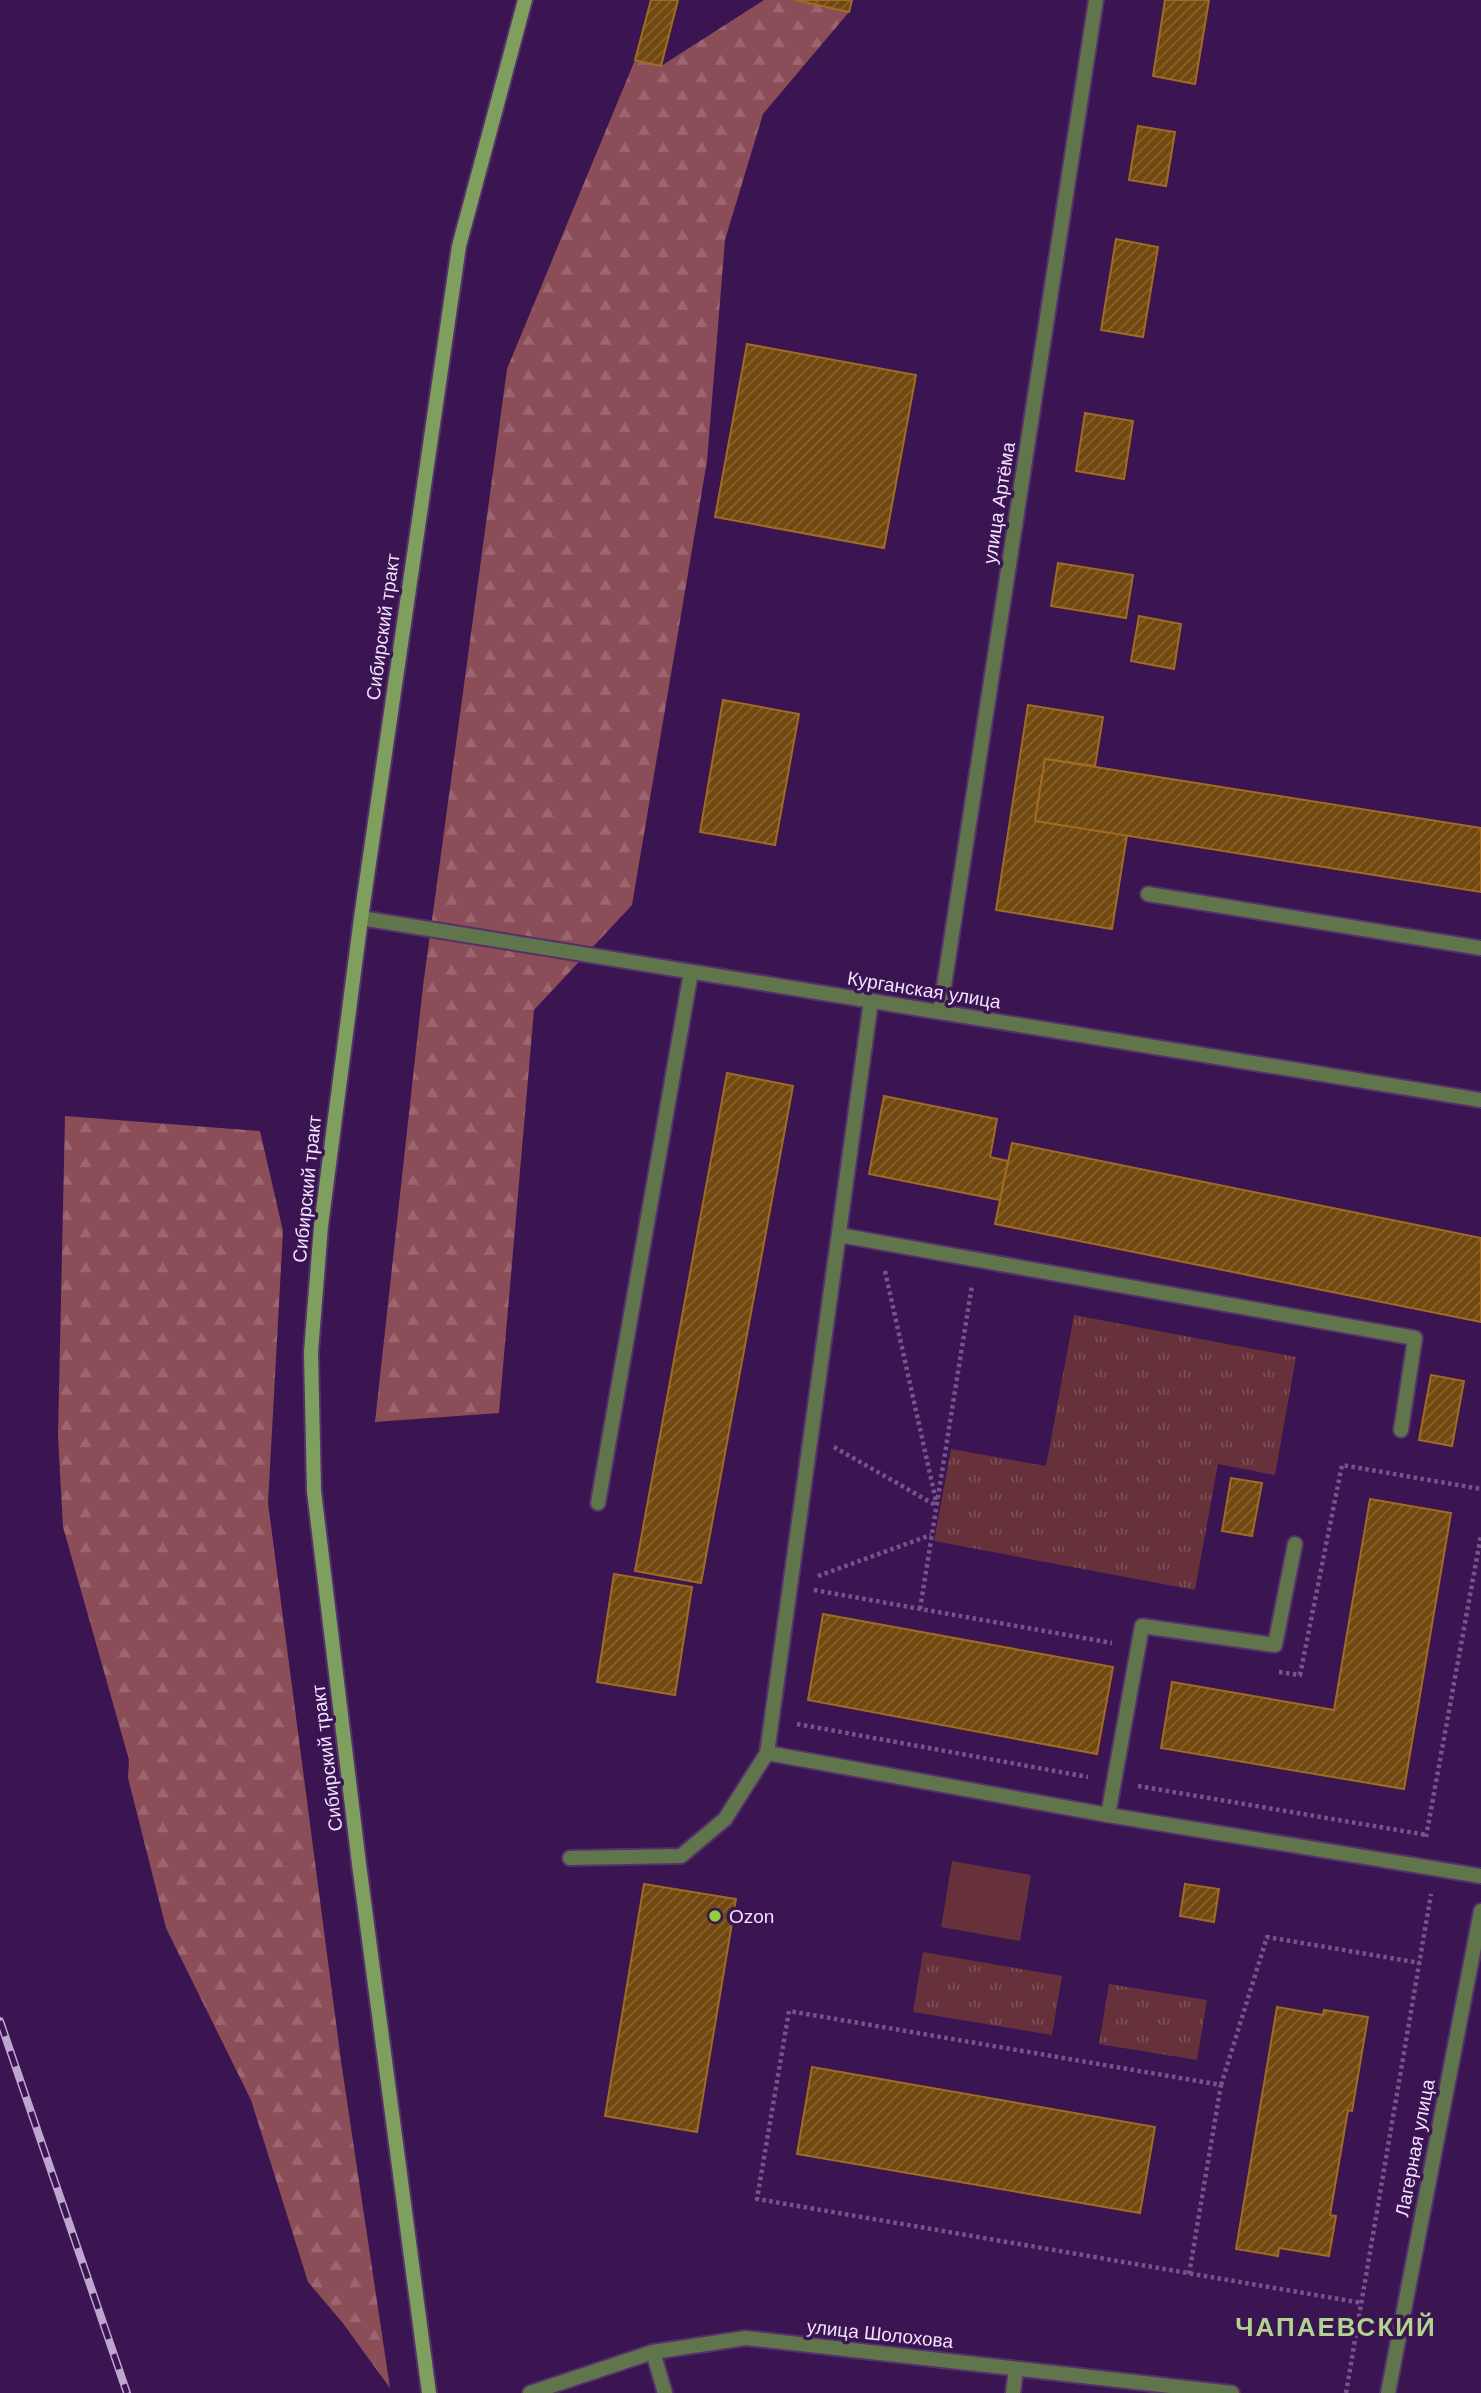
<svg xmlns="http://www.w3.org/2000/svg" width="1481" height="2393" viewBox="0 0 1481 2393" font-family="Arial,sans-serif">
	<defs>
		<pattern id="grass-tufts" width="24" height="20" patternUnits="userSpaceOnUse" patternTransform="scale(1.75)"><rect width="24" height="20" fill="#66313a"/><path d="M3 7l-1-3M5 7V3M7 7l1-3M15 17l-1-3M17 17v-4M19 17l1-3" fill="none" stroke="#7c4f58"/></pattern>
		<pattern id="forest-firs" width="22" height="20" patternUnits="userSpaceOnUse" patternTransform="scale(1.75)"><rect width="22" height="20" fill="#8b4d57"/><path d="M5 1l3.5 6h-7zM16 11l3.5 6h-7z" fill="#9c6670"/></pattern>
		<pattern id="building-hatch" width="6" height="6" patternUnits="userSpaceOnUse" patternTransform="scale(1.75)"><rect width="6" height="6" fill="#71490f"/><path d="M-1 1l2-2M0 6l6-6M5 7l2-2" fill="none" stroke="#866333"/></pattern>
	</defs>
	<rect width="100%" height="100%" fill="#3b1452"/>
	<g fill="url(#grass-tufts)">
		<polygon points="1074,1315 1296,1357 1275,1475 1218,1464 1195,1590 934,1541 951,1449 1046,1466"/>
		<polygon points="923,1952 1062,1976 1052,2035 913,2012"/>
		<polygon points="1109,1984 1207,2000 1197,2060 1099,2044"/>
	</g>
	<g fill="url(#forest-firs)">
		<polygon points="764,0 795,0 849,12 763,114 725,240 707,461 632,905 534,1010 499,1413 375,1422 423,986 507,369 635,60 661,66"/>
		<polygon points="65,1116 260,1131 283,1231 268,1503 341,2061 390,2388 342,2322 308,2282 251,2100 166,1928 128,1778 129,1760 63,1527 58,1436"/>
	</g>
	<polygon fill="#66313a" points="952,1861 1031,1875 1020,1941 941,1927"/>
	<g fill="url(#building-hatch)" stroke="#a16b21" stroke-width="2">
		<polygon points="651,0 678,0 661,66 635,60"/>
		<polygon points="795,0 852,0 849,12"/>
		<polygon points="1165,0 1209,0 1195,84 1153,76"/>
		<polygon points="1138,126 1175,132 1166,186 1129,180"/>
		<polygon points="1116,239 1158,247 1143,337 1101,330"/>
		<polygon points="747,344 916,375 884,548 715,517"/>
		<polygon points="1085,413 1133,421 1124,479 1076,471"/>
		<polygon points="1058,563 1133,575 1126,618 1051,606"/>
		<polygon points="1139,616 1181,624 1174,669 1131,661"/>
		<polygon points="723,700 799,714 775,845 700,832"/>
		<polygon points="1028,705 1103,717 1095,766 1045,759 1035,821 1127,835 1112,929 996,910"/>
		<polygon points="1045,759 1481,828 1481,892 1035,821"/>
		<polygon points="727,1073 793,1086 701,1583 635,1571"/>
		<polygon points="884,1096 997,1119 990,1157 1008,1161 1000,1200 869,1174"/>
		<polygon points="1012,1143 1481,1238 1481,1322 995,1224"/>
		<polygon points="1431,1375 1464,1381 1452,1446 1419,1440"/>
		<polygon points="1231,1478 1262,1483 1252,1536 1222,1531"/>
		<polygon points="1370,1499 1451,1513 1404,1789 1161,1748 1172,1682 1334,1710"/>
		<polygon points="614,1574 692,1587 675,1695 597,1682"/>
		<polygon points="823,1614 1113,1667 1097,1754 808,1700"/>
		<polygon points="644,1884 736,1899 697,2132 605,2116"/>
		<polygon points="1185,1884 1219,1889 1214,1922 1180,1916"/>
		<polygon points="1277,2007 1323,2015 1324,2010 1368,2017 1352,2111 1348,2110 1330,2215 1336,2216 1329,2256 1279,2248 1278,2256 1236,2249"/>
		<polygon points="812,2067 1155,2127 1140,2213 797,2154"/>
	</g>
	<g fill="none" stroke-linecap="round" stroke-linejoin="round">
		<g stroke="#55316a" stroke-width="18">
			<g id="service">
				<polyline points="1148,894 1481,948"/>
				<polyline points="839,1235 1415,1338 1401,1430"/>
				<polyline points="598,1503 691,972"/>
				<polyline points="767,1753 1108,1815 1481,1876"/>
				<polyline points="1108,1815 1142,1626 1275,1645 1295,1544"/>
				<polyline points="570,1858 681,1856 725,1819 767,1753 871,1001"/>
				<polyline points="653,2352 665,2393"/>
				<polyline points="1013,2393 1016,2369"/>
			</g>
		</g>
		<g stroke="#55316a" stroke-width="18">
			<g id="minor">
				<polyline points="361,918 1481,1100"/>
				<polyline points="940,1012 1096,0"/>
				<polyline points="530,2393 653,2352 746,2338 1232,2393"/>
				<polyline points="1388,2393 1481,1911"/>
			</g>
		</g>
		<g stroke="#55316a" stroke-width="18">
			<polyline id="secondary" points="429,2393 359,1864 314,1491 311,1352 321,1226 361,918 459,246 525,0"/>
		</g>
		<g stroke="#76568a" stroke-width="4.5" stroke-dasharray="3.5 3.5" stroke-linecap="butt">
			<polyline points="885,1271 936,1501"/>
			<polyline points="834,1447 937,1506"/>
			<polyline points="818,1576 931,1535"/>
			<polyline points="814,1590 1112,1643"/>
			<polyline points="920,1609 972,1285"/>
			<polyline points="1279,1672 1300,1675 1342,1465 1481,1489"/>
			<polyline points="797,1724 1088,1777"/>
			<polyline points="1138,1786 1427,1835"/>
			<polyline points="1426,1837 1481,1535"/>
			<polyline points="1221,2085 1267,1937 1420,1963"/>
			<polyline points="1189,2274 1221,2085 789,2011 757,2199 1362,2303"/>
			<polyline points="1346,2393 1431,1894"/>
		</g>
		<use href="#service" stroke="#61754d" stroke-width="14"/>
		<use href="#minor" stroke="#61754d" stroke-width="14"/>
		<use href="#secondary" stroke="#7e9f5d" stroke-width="14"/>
		<g stroke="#bea7ce" stroke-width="8">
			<polyline id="rail" points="0,2021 127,2393"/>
		</g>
		<use href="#rail" stroke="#3b1452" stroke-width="5" stroke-dasharray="16" stroke-linecap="butt"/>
	</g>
	<circle fill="#90cd41" stroke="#3b1452" stroke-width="2.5" cx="715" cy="1916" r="7"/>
	<g text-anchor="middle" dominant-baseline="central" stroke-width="7" stroke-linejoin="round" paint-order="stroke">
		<g font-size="19" fill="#f2e1ff" stroke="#3b1452">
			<text transform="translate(999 503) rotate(-81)">улица Артёма</text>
			<text transform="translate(383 627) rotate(-82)">Сибирский тракт</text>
			<text transform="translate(924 990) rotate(9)">Курганская улица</text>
			<text transform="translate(307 1189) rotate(-84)">Сибирский тракт</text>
			<text transform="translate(327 1758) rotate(-97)">Сибирский тракт</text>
			<text transform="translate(1415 2148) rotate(-79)">Лагерная улица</text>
			<text transform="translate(880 2334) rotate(6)">улица Шолохова</text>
		</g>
		<g font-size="19" fill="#f2e1ff" stroke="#3b1452" text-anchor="start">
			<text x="729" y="1916">Ozon</text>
		</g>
		<g font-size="26" font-weight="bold" letter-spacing="2" fill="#b0d38e" stroke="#3b1452">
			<text x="1336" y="2327">ЧАПАЕВСКИЙ</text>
		</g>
	</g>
</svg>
